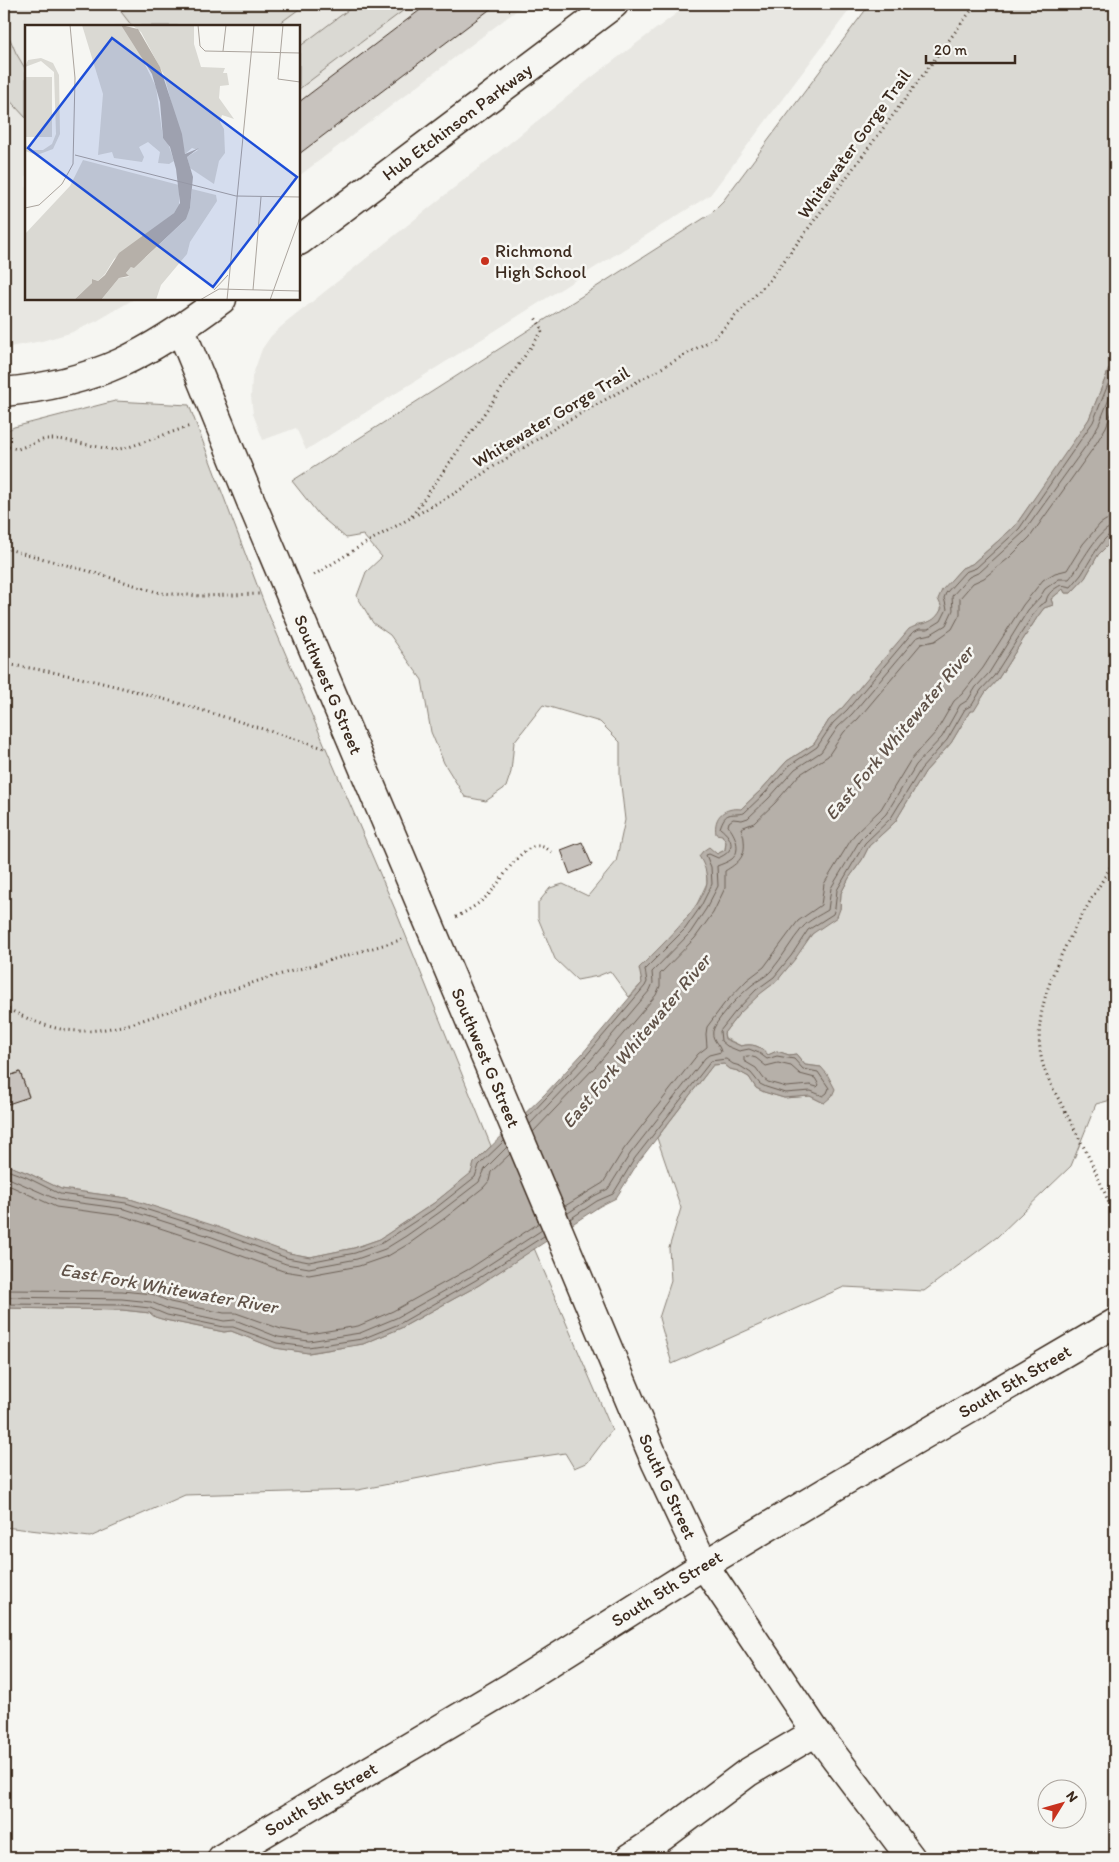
<svg xmlns="http://www.w3.org/2000/svg" width="1119" height="1862" viewBox="0 0 1119 1862" font-family="Itim,sans-serif">
	<rect width="100%" height="100%" fill="#f6f6f2"/>
	<filter id="ink" filterUnits="userSpaceOnUse"><feTurbulence type="fractalNoise" baseFrequency=".02" numOctaves="2"/><feDisplacementMap in="SourceGraphic" scale="10" xChannelSelector="R" yChannelSelector="G"/><feConvolveMatrix kernelMatrix="1 2 1 2 8 2 1 2 1" color-interpolation-filters="sRGB"/></filter>
	<g filter="url(#ink)">
		<g fill="#e8e7e2">
			<polygon points="4,4 525,4 299,176 299,26 26,26 26,299 134,299 97,321 70,333 42,341 4,348"/>
			<polygon points="689,4 854,4 710,195 306,450 296,428 263,440 253,414 251,396 252,377 262,349 271,336 282,326 592,77"/>
		</g>
		<g fill="#dad9d3" stroke="#8a8278">
			<polygon points="115,4 306,4 276,26 132,26"/>
			<polygon points="356,4 412,4 299,89 299,47"/>
			<path d="M870 4H1115V329L1111 340 1115 347V354L1089 419 1078 437 1015 526 972 564 962 568 954 577 941 604C943 618 929 624 917 624L843 707 829 720 814 744 787 761 761 790 741 809 722 835 726 842 725 850 717 854 706 868 707 883 697 904 681 926 640 968 642 983 629 997 610 971 598 976 577 980 555 959 538 918V903L550 888 563 884 588 896 616 862 625 820 620 776V742L600 722 543 705 514 742 511 772 506 787 486 801 465 797 444 763 431 732 422 680 390 635 373 623 357 596 366 572 382 557 363 535 346 538 319 515 292 481 709 215 723 201Z"/>
			<polygon points="4,16 7,32 16,53 26,70 26,118 4,94"/>
			<polygon points="115,401 189,405 265,606 395,909 491,1146 474,1163 472,1173 434,1203 380,1239 354,1248 310,1257 289,1253 127,1198 61,1189 28,1173 4,1164 4,1094 8,1104 29,1096 20,1072 4,1078 4,432 14,427"/>
			<path d="M1115 533V1099L1096 1104 1071 1166 997 1237 924 1291 844 1287 672 1364 659 1318 671 1281 669 1248 681 1208 657 1138 713 1065 724 1064 730 1069 738 1071 749 1077 756 1088 764 1092 784 1098 810 1096 824 1103 821 1067 805 1065 796 1054 789 1055 777 1051 768 1055C761 1046 752 1043 741 1046L725 1038 724 1033 738 1015 760 993 777 981 812 934 840 909 841 893 849 878 862 860 869 846 895 822 925 772 951 743 970 711 974 710 985 693 998 679 1038 616 1044 608 1053 605 1051 599 1063 589 1065 593H1071L1085 578 1098 555 1111 542Z"/>
			<polygon points="534,1248 612,1430 588,1462 574,1468 565,1453 497,1463 358,1490 185,1495 90,1537 4,1527 4,1308 122,1310 150,1313 155,1317 165,1320 224,1332 231,1331 275,1348 309,1353 363,1344 401,1328 479,1285"/>
		</g>
		<path fill="#b6b0a9" stroke="#857a71" d="M1115 354V533L1111 542 1098 555 1085 578 1071 593H1065L1063 589 1051 599 1053 605 1044 608 1038 616 998 679 985 693 974 711H970L951 743 925 772 895 822 869 846 862 860 849 878 841 893 840 909 837 917 812 934 795 959 777 981 760 994 738 1015 724 1033 725 1039 741 1046C752 1043 761 1046 768 1055L777 1051 789 1055 796 1054 805 1065 821 1067 827 1074 835 1089 832 1096 824 1103 810 1096 784 1098 764 1092 756 1088 749 1077 738 1071 730 1069 724 1064 713 1065 639 1161 616 1198 600 1206 479 1285 401 1328 363 1344 308 1353 275 1348 231 1331 224 1332 165 1320 155 1317 150 1313 122 1310 4 1308V1164L28 1173 61 1189 127 1198 215 1226 289 1253 310 1257 354 1248 380 1239 434 1203 471 1173 474 1163 545 1094 582 1054 642 983 639 968C656 951 705 905 707 882 707 872 704 864 699 856L703 851 709 847 717 854 725 850 726 842 722 835 716 834C713 816 725 807 741 809L761 790 787 761 814 744 829 720 843 707 909 629C924 621 933 626 942 608L938 599 942 590 962 568 972 564 1015 526 1089 419Z"/>
		<g fill="none" stroke-linecap="round" stroke-linejoin="round">
			<g stroke="#6c6056" stroke-width="1">
				<polygon points="749,1056 756,1058 766,1066 778,1063 791,1066 800,1074 815,1078 819,1085 817,1087 810,1085 786,1087 768,1082 764,1079 756,1068 744,1061 744,1057"/>
				<path d="M527 1118 585 1057 645 986 647 982 645 969 685 929 701 906 712 884 711 867 706 855 709 854 718 858C736 851 734 839 720 828 726 810 730 816 744 813L765 793 790 765 817 747 833 723 847 710 912 633 919 629H928L941 621 947 609 944 598 946 593 965 572 976 568 1019 529 1093 422 1115 367"/>
				<path d="M530 1124 590 1061 650 990 653 983 652 972 690 933 706 909 718 886 717 866C722 864 728 862 732 859 742 850 735 834 728 826L729 822 733 819 742 820 748 818 769 798 795 769 821 752 838 727 852 714 916 638 921 636 931 634 946 625 953 610 952 596 969 577 980 572 1024 532 1088 443 1099 424 1115 384"/>
				<path d="M533 1132 596 1066 656 995 660 986V974L695 938 713 913 725 888V871C738 863 746 857 744 840 744 835 742 832 741 828L754 823 775 803 799 775 828 756 844 732 858 719 921 644 935 641 952 629 960 614V598L973 583 984 578 1009 558 1030 537 1094 447 1106 427 1115 404"/>
				<polyline points="4,1169 26,1177 60,1194 126,1203 214,1231 287,1258 309,1262 355,1253 382,1243 437,1207 475,1177 479,1165 504,1141"/>
				<polyline points="4,1176 58,1200 125,1209 212,1237 286,1264 309,1268 357,1259 385,1249 406,1236 440,1212 479,1182 485,1169 507,1147"/>
				<polyline points="4,1183 56,1207 123,1216 209,1244 283,1271 309,1275 359,1266 388,1256 410,1243 445,1218 484,1187 489,1181 491,1172 510,1154"/>
				<polyline points="565,1206 603,1183 624,1149 698,1054 707,1047 706,1034 707,1027 724,1004 747,980 764,967 798,921 821,905 824,884 854,835 881,809 910,761 936,732 954,701 962,694 983,668 1023,605 1043,580 1055,573 1067,570 1083,544 1100,524 1106,520 1115,518"/>
				<path d="M568 1213 594 1196 608 1189 630 1154 705 1058 709 1055 721 1052C720 1044 709 1039 714 1028 720 1015 741 994 752 985 758 980 766 977 771 971 783 957 791 941 803 927 809 920 820 915 828 910L831 888 860 840 886 814 916 765 942 737 960 705 968 700 976 687 989 673 1028 610 1040 597 1045 589 1059 579H1069C1081 566 1098 527 1115 526"/>
				<path d="M570 1219 597 1201 613 1194 635 1158 711 1061 726 1059 733 1064 740 1066 751 1073 760 1084 766 1087 785 1093 811 1091 823 1096 827 1093 829 1088 818 1072 803 1069 794 1059 777 1056 767 1059 759 1053 749 1049 739 1051 727 1046 721 1041 720 1031 735 1012 756 990 774 977 791 956 808 930 833 914 835 908 837 890 865 843 891 818 921 769 947 740 965 709 972 705 981 690 994 676 1034 613 1040 605 1046 602C1047 593 1054 589 1061 585L1071 587C1074 583 1078 579 1081 575 1088 565 1103 534 1115 532"/>
				<polyline points="4,1290 122,1291 152,1294 170,1302 224,1313 236,1313 281,1329 309,1334 358,1326 393,1311 469,1269 539,1223"/>
				<polyline points="4,1297 122,1299 151,1302 168,1309 224,1321 235,1320 278,1337 309,1341 360,1333 396,1318 473,1275 542,1230"/>
				<polyline points="4,1304 122,1305 150,1308 167,1315 224,1327 233,1327 277,1343 308,1347 362,1339 399,1324 476,1280 544,1236"/>
			</g>
		</g>
		<g fill="#c8c3be" stroke="#3b2a1e">
			<polygon points="428,4 497,4 299,154 299,102"/>
			<polygon points="582,842 592,865 570,874 561,850"/>
			<polygon points="20,1072 29,1097 8,1104 4,1094 4,1078"/>
		</g>
		<g fill="none" stroke-linecap="round" stroke-linejoin="round">
			<g stroke="#3b2a1e" stroke-width="31">
				<g id="minor">
					<path id="s1" d="M299 241 614 4"/>
					<polyline points="181,330 252,504"/>
					<path d="M4 392C97 383 149 354 222 299"/>
					<path id="s2" d="M552 1215 656 1463 704 1565 816 1732 911 1858"/>
					<path id="s3" d="M222 1858 514 1685 704 1565 836 1486 1115 1323"/>
					<polyline points="630,1858 663,1836 747,1773 816,1732"/>
				</g>
			</g>
			<g stroke="#3b2a1e" stroke-width="3" stroke-dasharray="1 4" stroke-linecap="butt">
				<polyline points="4,446 18,449 45,439 59,439 114,450 129,447 190,426"/>
				<polyline points="412,516 543,330 534,316"/>
				<polyline points="4,548 92,572 160,593 202,596 259,594"/>
				<polyline points="314,575 364,544 457,492 488,470 555,428 713,339 769,281 976,4"/>
				<path d="M4 664C112 679 220 716 324 748"/>
				<path d="M1115 859C1084 914 1026 995 1042 1061 1047 1082 1062 1103 1071 1123 1088 1154 1103 1186 1115 1219"/>
				<path d="M456 917C469 910 481 903 491 892 503 879 519 847 538 846 543 846 548 849 552 852"/>
				<path d="M4 1007C54 1033 78 1037 134 1023L261 980 404 939"/>
			</g>
			<use href="#minor" stroke="#f6f6f2" stroke-width="28"/>
			<g stroke="#3b2a1e" stroke-width="31" stroke-linecap="butt">
				<g id="minor-bridge">
					<path id="s4" d="M252 504 552 1215"/>
				</g>
			</g>
			<use href="#minor-bridge" stroke="#f6f6f2" stroke-width="28"/>
		</g>
	</g>
	<circle fill="#c8321e" stroke="#f6f6f2" stroke-width="2" cx="485" cy="261" r="5"/>
	<g text-anchor="middle" dominant-baseline="central" stroke-width="5" stroke-linejoin="round" paint-order="stroke">
		<g font-size="18" fill="#3b2a1e" stroke="#f6f6f2">
			<text stroke="none"><textPath href="#s1" startOffset="198">Hub Etchinson Parkway</textPath></text>
			<text transform="translate(854 144) rotate(-54)">Whitewater Gorge Trail</text>
			<text transform="translate(551 417) rotate(-31)">Whitewater Gorge Trail</text>
			<text stroke="none"><textPath href="#s4" startOffset="196">Southwest G Street</textPath></text>
			<text stroke="none"><textPath href="#s4" startOffset="601">Southwest G Street</textPath></text>
			<text stroke="none"><textPath href="#s3" startOffset="925">South 5th Street</textPath></text>
			<text stroke="none"><textPath href="#s2" startOffset="295">South G Street</textPath></text>
			<text stroke="none"><textPath href="#s3" startOffset="520">South 5th Street</textPath></text>
			<text stroke="none"><textPath href="#s3" startOffset="115">South 5th Street</textPath></text>
		</g>
		<g font-size="18" fill="#3b2a1e" stroke="#f6f6f2" text-anchor="start">
			<text x="495" y="251">Richmond<tspan x="495" dy="21">High School</tspan></text>
		</g>
		<g font-size="19" font-style="italic" fill="#605248" stroke="#f6f6f2">
			<text transform="translate(899 733) rotate(-50)">East Fork Whitewater River</text>
			<text transform="translate(636 1041) rotate(-50)">East Fork Whitewater River</text>
			<text transform="translate(169 1288) rotate(10)">East Fork Whitewater River</text>
		</g>
	</g>
	<g transform="translate(25 25)">
		<rect width="275" height="275" fill="#f6f6f2"/>
		<path d="M57 0H96L108 15 131 62 138 113 142 115 149 136 144 139 133 138 135 127 123 117 114 122 119 132 117 137 89 133 87 127 73 130 78 69ZM107 0H169V19L176 42 200 43 198 48H202L204 60 195 61 194 73 209 94 197 90 195 97 199 104 200 128 194 136 189 159 165 143 162 132 173 125 167 123 160 129 139 50 116 7ZM16 33 28 38 34 50 35 109 28 124 12 130 0 126V120L7 125H18L27 119 31 109 29 47 16 36 0 42 3 35ZM0 52H27V112H0ZM58 135 154 160V181L149 188 89 234 80 249 73 256 67 254V258L50 274 0 275V209L45 161ZM167 164 191 170 192 176 165 217 162 229 136 260 131 275H76L94 253 104 252 101 248 106 242 121 232 158 197 165 183Z" fill="#dad9d3"/>
		<path d="M96 0 113 4 135 42 157 109 160 129 174 123 162 132 168 152 165 183 161 194 109 243 106 242 101 248 104 251 94 253 76 275H49L67 258V254L73 256 80 250 94 228 149 188 155 178 151 144 145 122 138 113 135 77 127 49Z" fill="#b6b0a9"/>
		<path fill="none" stroke="#aba49d" stroke-width="1" d="M173 0 175 21 180 26 275 28M258 0 253 54 275 57M198 26 201 0M50 130 211 171 275 172M0 183 14 180 37 159 48 139 50 53 45 0M189 265 203 250M228 265 236 172M175 275 194 264 275 266M202 275 229 0M245 275 275 192"/>
		<path fill="#1d4ed8" fill-opacity="0.15" stroke="#1d4ed8" stroke-width="2.5" d="M87 13 272 152 188 262 3 123Z"/>
		<rect width="275" height="275" fill="none" stroke="#3b2a1e" stroke-width="2.5"/>
	</g>
	<rect width="1119" height="1862" fill="none" stroke="#f6f6f2" stroke-width="20"/>
	<rect x="10" y="10" width="1099" height="1842" fill="none" stroke="#3b2a1e" stroke-width="2" filter="url(#ink)"/>
	<g transform="translate(1062 1804) rotate(53)"><circle r="24" fill="#f6f6f2" stroke="#aba49d"/>
	<path d="M0-4L9 19L0 12L-9 19Z" fill="#c8321e"/>
	<text y="-8" font-size="14" font-weight="bold" text-anchor="middle" fill="#3b2a1e">N</text>
	</g>
	<path d="M926 55v8h89v-8" fill="none" stroke="#3b2a1e" stroke-width="2.5"/>
	<text x="934" y="55" font-size="15" fill="#3b2a1e" stroke="#f6f6f2" stroke-width="4" paint-order="stroke">20 m</text>
</svg>
